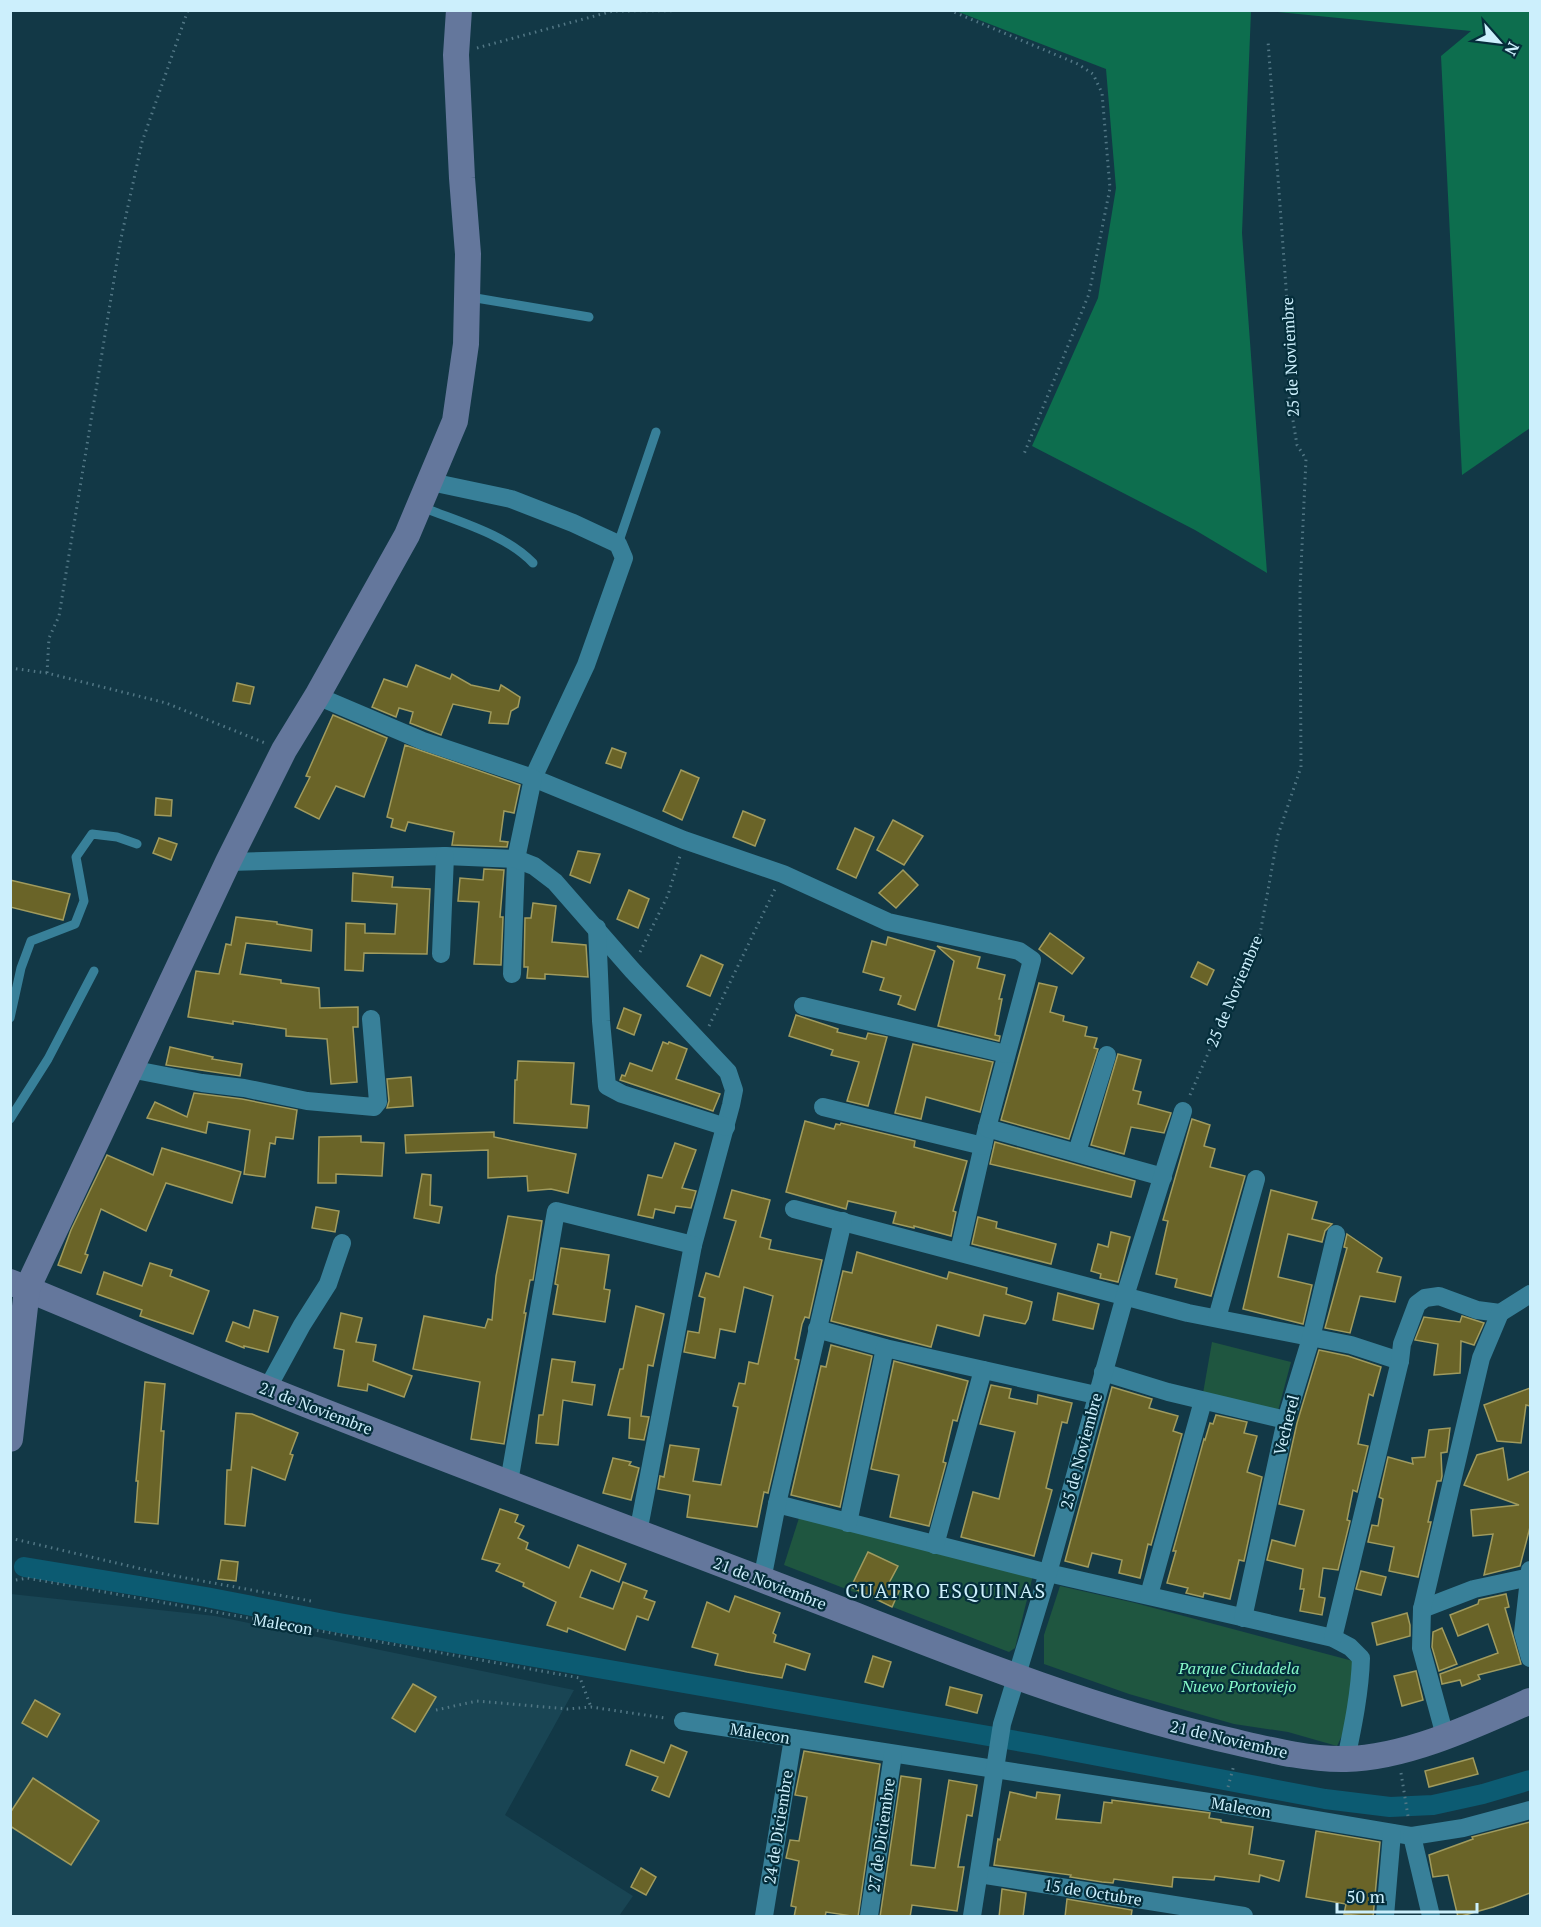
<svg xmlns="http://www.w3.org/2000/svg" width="1541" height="1927" viewBox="0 0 1541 1927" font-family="'PT Serif',serif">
	<rect width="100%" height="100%" fill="#123846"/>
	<polygon fill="#194554" points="11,1594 215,1616 574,1690 505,1815 633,1896 619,1916 11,1916"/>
	<g fill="#1f5640">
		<polygon points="1212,1342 1291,1362 1278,1411 1202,1399"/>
		<polygon points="799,1518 1035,1567 1015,1648 1009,1652 784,1565"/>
		<polygon points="1060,1586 1135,1603 1353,1661 1349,1721 1337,1746 1288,1732 1234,1724 1129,1694 1044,1664 1044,1635"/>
	</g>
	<g fill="#0d6e4e">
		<polygon points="956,11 1251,11 1242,233 1267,573 1195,530 1032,446 1098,298 1116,188 1106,69"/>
		<polygon points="1267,11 1530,11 1530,428 1462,475 1441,56 1471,31"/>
	</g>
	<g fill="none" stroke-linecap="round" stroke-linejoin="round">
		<polyline stroke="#0c5b72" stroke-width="20" points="24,1567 206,1597 339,1623 1040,1745 1325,1799 1390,1807 1433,1805 1483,1794 1530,1780"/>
	</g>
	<g fill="#6a6428" stroke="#a09b5e" stroke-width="1.5">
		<polygon points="416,665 450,679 452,674 471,685 499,691 501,685 520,697 518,707 511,711 508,724 489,723 491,712 453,704 441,735 410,723 413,712 399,708 396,717 372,707 384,679 407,687"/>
		<polygon points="237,683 254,687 250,704 233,701"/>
		<polygon points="333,715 387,738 364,797 336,786 319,819 295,807 310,777 306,776"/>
		<polygon points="405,745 520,785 514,813 504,811 500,841 508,842 507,847 452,845 454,832 408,822 405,831 391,827 393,819 387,817"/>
		<polygon points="612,748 626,753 621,768 606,763"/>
		<polygon points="681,770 699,778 682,820 663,811"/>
		<polygon points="156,798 172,800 171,816 155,815"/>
		<polygon points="743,811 765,820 755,846 733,837"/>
		<polygon points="893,820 923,836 904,865 877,850"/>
		<polygon points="855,828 874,837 856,878 837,869"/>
		<polygon points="159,838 177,844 171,860 153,853"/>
		<polygon points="578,851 600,854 590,883 570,875"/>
		<polygon points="484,869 504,870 500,917 503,917 501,965 474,964 479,902 458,901 460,878 483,880"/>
		<polygon points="903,870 918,885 896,908 879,893"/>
		<polygon points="353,873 393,877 392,887 430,889 427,954 364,953 363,971 345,970 346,923 365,924 365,933 395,934 397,904 352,901"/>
		<polygon points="10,880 70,894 63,920 10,907"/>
		<polygon points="629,890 649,899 638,928 617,919"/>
		<polygon points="533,903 556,906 552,942 586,945 588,977 545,974 545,979 527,978 528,967 524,967 525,918 531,918"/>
		<polygon points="236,917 277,922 277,924 312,930 311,951 246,943 240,974 281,980 281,983 319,988 320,1008 358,1007 358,1027 353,1027 357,1082 331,1084 327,1039 286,1036 286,1029 233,1021 233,1024 188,1017 196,971 219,974 226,944 231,945"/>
		<polygon points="1050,933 1084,958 1072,974 1039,949"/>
		<polygon points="888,937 935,951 915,1010 898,1004 901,996 880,990 884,978 863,972 872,941 886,945"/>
		<polygon points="937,946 980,957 977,968 1005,975 999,999 1002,999 995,1035 1000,1036 999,1041 938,1026 954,961"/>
		<polygon points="701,955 723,965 710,996 687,986"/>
		<polygon points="1198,962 1214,970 1207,985 1191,977"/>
		<polygon points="1039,983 1057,987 1050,1012 1064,1016 1063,1021 1087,1027 1085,1036 1097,1038 1094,1048 1098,1049 1069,1139 1001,1120"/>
		<polygon points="624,1008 641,1015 634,1035 617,1028"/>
		<polygon points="796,1015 838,1029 837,1032 866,1039 868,1033 887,1037 868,1106 847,1101 859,1062 831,1055 833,1050 789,1036"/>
		<polygon points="663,1042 668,1044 669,1042 687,1049 676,1079 720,1094 713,1111 620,1080 622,1075 625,1076 630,1063 652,1071"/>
		<polygon points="913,1044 993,1062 980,1112 926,1097 921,1119 895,1113"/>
		<polygon points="170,1047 213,1057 212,1059 242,1064 240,1076 166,1065"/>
		<polygon points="1118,1054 1141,1060 1133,1090 1141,1092 1138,1104 1171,1113 1164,1133 1131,1127 1124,1154 1091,1145"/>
		<polygon points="518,1061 574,1063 571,1104 589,1106 587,1128 514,1123 515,1080 517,1080"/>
		<polygon points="411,1077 413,1106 387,1108 389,1101 387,1079"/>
		<polygon points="194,1093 242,1099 297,1110 293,1139 276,1137 275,1144 270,1143 265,1177 244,1174 250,1130 208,1122 206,1133 147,1118 155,1102 187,1117"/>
		<polygon points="1192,1119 1210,1125 1204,1146 1215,1149 1210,1167 1245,1176 1211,1296 1175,1287 1177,1279 1156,1274 1168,1221 1163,1220"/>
		<polygon points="805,1121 834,1129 836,1124 840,1125 841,1123 915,1141 914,1147 967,1161 953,1211 956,1212 951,1236 914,1226 914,1228 893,1223 896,1212 848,1201 846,1209 786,1192"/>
		<polygon points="494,1132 494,1137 576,1154 568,1193 551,1189 528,1191 527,1176 488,1178 488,1150 406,1153 405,1135"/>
		<polygon points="361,1136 361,1142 384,1143 382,1176 336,1174 336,1183 318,1183 319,1137"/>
		<polygon points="995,1142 1135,1181 1131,1197 990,1164"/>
		<polygon points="675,1143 696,1150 682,1188 696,1191 691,1208 676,1206 674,1213 655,1209 653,1218 638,1215 648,1175 662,1178"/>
		<polygon points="162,1148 241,1172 232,1203 166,1183 146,1231 101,1209 85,1254 88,1255 81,1273 58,1265 71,1230 107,1155 153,1175"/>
		<polygon points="422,1174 431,1175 430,1205 442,1207 439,1223 414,1218"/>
		<polygon points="732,1190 770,1200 760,1237 771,1240 769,1249 822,1260 809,1318 805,1317 802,1324 795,1359 799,1360 768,1493 764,1492 757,1527 687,1517 690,1495 658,1489 660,1476 664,1477 670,1445 699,1449 693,1481 721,1485 738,1407 733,1406 739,1383 745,1384 749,1362 758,1364 773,1296 744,1287 735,1332 720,1329 715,1358 684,1352 688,1331 699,1333 705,1298 699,1296 706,1273 719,1277 736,1221 724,1218"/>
		<polygon points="1271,1190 1317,1202 1312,1219 1332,1224 1325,1231 1322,1242 1288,1234 1278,1277 1312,1285 1303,1324 1243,1309"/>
		<polygon points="316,1207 339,1211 335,1232 312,1228"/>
		<polygon points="508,1216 542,1221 533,1280 530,1280 524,1313 526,1313 504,1444 471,1439 480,1382 413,1369 424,1316 485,1328 488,1319 492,1320 496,1276"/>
		<polygon points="978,1217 997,1222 996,1228 1056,1244 1051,1264 972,1244"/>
		<polygon points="1111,1232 1130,1237 1118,1282 1100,1278 1101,1274 1091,1271 1098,1244 1108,1247"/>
		<polygon points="1347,1234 1382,1258 1377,1272 1401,1277 1395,1302 1360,1296 1350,1333 1325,1328 1347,1248 1344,1247"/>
		<polygon points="561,1248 609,1255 604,1289 610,1290 605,1322 553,1314 558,1285 555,1284"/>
		<polygon points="857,1252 947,1279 949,1272 1007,1288 1006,1294 1032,1302 1028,1319 1025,1324 984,1315 979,1336 937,1325 931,1347 831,1321 843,1271 852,1273"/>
		<polygon points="150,1263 172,1270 170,1276 209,1291 193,1334 140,1316 142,1310 97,1294 104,1272 142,1286"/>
		<polygon points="1058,1293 1099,1304 1093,1329 1053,1320"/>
		<polygon points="636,1306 664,1314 653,1366 648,1365 641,1416 649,1417 644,1440 629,1438 630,1418 608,1415 620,1369 623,1369"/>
		<polygon points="254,1310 278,1317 268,1352 244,1346 244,1348 226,1341 233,1322 249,1328"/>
		<polygon points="341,1313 362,1318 356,1342 376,1345 373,1361 412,1376 404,1397 368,1384 367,1391 338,1386 344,1350 334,1348"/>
		<polygon points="1462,1316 1484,1323 1474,1345 1461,1341 1460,1373 1434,1375 1438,1344 1415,1340 1424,1317 1460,1322"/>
		<polygon points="831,1345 872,1356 840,1507 791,1495 821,1366 826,1367"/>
		<polygon points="1319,1350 1348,1356 1381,1367 1373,1396 1369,1394 1358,1444 1368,1446 1357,1492 1353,1490 1347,1520 1350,1521 1338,1570 1323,1568 1319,1597 1325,1598 1322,1615 1300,1611 1304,1589 1300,1589 1303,1569 1267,1560 1272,1540 1295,1546 1304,1510 1279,1504 1297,1423"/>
		<polygon points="552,1359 575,1362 572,1382 595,1385 592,1405 563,1400 558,1445 536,1443 539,1415 543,1415"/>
		<polygon points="894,1361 968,1381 957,1421 953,1420 943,1462 946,1463 929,1526 890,1517 899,1475 871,1469"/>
		<polygon points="145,1382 165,1384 161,1431 164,1431 158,1524 135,1522 138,1481 136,1481"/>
		<polygon points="991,1385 1011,1389 1009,1398 1037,1404 1038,1395 1072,1403 1067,1423 1062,1422 1046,1488 1052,1490 1034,1556 961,1537 973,1492 999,1499 1015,1432 980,1424"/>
		<polygon points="1112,1387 1152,1399 1149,1408 1178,1416 1173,1431 1182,1434 1151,1545 1148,1544 1140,1578 1119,1573 1122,1560 1092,1553 1088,1567 1065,1561"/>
		<polygon points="1530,1388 1530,1406 1526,1405 1521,1443 1497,1441 1484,1405"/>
		<polygon points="236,1413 252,1414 298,1433 290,1454 293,1455 285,1480 252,1467 245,1526 225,1524 227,1470 231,1470"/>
		<polygon points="1216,1415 1247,1422 1244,1433 1257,1436 1247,1472 1262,1477 1244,1561 1239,1560 1230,1599 1204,1593 1203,1597 1186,1593 1188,1588 1167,1583 1176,1551 1173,1551 1204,1439 1205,1440 1210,1423 1213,1424"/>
		<polygon points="1450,1428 1447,1452 1441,1453 1442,1476 1441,1481 1437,1481 1428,1522 1431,1522 1418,1577 1389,1571 1394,1547 1368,1542 1372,1525 1378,1526 1383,1499 1379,1497 1388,1457 1413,1464 1412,1458 1425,1457 1429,1430"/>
		<polygon points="1503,1448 1508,1480 1530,1471 1530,1527 1520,1566 1484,1575 1493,1534 1473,1536 1471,1510 1519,1505 1464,1485 1477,1455"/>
		<polygon points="613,1458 631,1462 629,1465 639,1468 631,1500 603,1493"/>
		<polygon points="500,1509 518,1515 515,1522 524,1526 518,1538 528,1543 526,1549 569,1568 578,1545 626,1564 619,1582 591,1570 580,1597 613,1609 623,1582 647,1591 644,1598 655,1602 648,1620 637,1616 625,1650 568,1628 567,1632 547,1625 556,1602 523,1586 524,1583 496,1571 500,1564 482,1559"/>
		<polygon points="868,1552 898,1566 889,1583 900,1589 892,1607 851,1587"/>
		<polygon points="221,1560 238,1562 236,1581 218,1579"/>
		<polygon points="1361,1571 1386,1577 1381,1595 1356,1589"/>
		<polygon points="1506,1594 1509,1607 1505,1608 1521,1664 1478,1675 1480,1679 1462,1686 1460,1680 1442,1684 1440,1674 1498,1653 1488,1624 1458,1636 1450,1615 1478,1604 1479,1600"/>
		<polygon points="735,1596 780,1613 773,1633 776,1635 774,1642 810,1654 805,1670 786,1664 782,1678 747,1672 715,1665 718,1654 692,1647 707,1602 729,1612"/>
		<polygon points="1407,1613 1410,1625 1410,1636 1377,1645 1372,1623"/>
		<polygon points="1442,1628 1457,1664 1439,1671 1432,1647 1433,1632"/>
		<polygon points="873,1656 891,1662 883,1687 865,1682"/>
		<polygon points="1416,1671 1423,1700 1402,1706 1394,1676"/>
		<polygon points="413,1684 436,1697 415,1732 392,1718"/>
		<polygon points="950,1687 982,1695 977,1713 946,1705"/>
		<polygon points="35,1700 60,1714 47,1737 22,1723"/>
		<polygon points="671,1745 687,1752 669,1797 652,1790 658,1777 626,1765 631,1750 664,1763"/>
		<polygon points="804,1751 880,1764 858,1917 826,1912 825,1917 794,1917 796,1907 791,1906 799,1861 786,1858 790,1840 799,1841 807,1797 795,1795"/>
		<polygon points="1473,1758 1478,1774 1429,1787 1425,1771"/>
		<polygon points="901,1776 921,1779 911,1865 935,1868 949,1780 977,1785 972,1816 967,1815 958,1867 964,1867 957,1911 912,1905 910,1917 880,1917"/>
		<polygon points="33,1778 99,1821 71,1865 10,1826 10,1813"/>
		<polygon points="1010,1792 1036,1798 1037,1792 1060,1795 1056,1819 1101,1823 1104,1802 1112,1803 1112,1800 1210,1813 1209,1818 1221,1820 1221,1822 1253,1827 1249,1854 1284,1861 1279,1881 1260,1875 1259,1882 1215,1876 1214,1880 1173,1877 1172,1887 1114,1879 1113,1883 1102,1882 1070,1877 1071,1875 994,1865 998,1839 1000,1840"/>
		<polygon points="1530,1822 1530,1893 1493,1907 1458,1917 1448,1875 1433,1877 1429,1855 1473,1839 1472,1837"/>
		<polygon points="1316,1831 1380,1842 1373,1917 1344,1914 1346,1904 1306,1897"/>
		<polygon points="641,1868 656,1877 646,1895 631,1887"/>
		<polygon points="1002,1889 1026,1893 1023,1917 999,1917"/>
		<polygon points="1067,1899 1132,1910 1131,1917 1065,1917"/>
	</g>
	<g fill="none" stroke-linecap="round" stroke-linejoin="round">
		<g stroke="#527785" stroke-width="3" stroke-dasharray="1.5 4.5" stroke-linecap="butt">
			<polyline points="949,10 1078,64 1093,74 1102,93 1110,188 1089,294 1024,454"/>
			<polyline points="477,48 613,11 780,10"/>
			<polyline points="10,668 47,673 166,703 265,743"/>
			<polyline points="47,673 49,638 59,616 120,243 142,142 188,10"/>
			<polyline points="640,952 668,895 680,856"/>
			<polyline points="709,1026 775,889"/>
			<polyline points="1190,1095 1260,934 1278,835 1301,767 1300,590 1306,459 1297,445 1289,396 1287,301 1268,41"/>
			<polyline points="10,1538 159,1573 311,1601"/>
			<polyline points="10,1581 27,1578 580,1678 591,1707"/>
			<polyline points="436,1710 477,1701 568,1709 591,1707 665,1718"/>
			<polyline points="1401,1773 1408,1816"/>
			<polyline points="1228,1787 1234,1765"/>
		</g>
		<g stroke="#388099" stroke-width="9">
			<polyline points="470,297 589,317"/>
			<path d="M422 507C459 522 505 534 533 563"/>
			<polyline points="618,544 656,432"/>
			<polyline points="10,1018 21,968 31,941 75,924 84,901 76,857 92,834 117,837 137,844"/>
			<polyline points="10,1119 48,1059 94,971"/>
		</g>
		<g stroke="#388099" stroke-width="18">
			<polyline points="431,482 511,499 573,523 618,544 624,558 586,665 533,778 684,840 783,874 888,922 1019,951 1032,960 987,1128 959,1251"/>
			<polyline points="317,696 423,741 533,778 516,859 512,974"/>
			<polyline points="228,862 445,856 516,859 534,866 555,882 632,970 728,1072 734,1090 731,1105 693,1245 638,1533"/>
			<polyline points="597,928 601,1021 607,1086 622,1094 726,1127"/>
			<polyline points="441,954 445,856"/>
			<polyline points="803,1006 1006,1054"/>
			<polyline points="130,1069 202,1083 244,1088 307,1101 374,1107 378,1102 371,1019"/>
			<polyline points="823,1107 983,1146"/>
			<polyline points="987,1128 1163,1177"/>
			<polyline points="1077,1152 1107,1055"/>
			<polyline points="794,1209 1188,1313 1351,1345 1400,1361"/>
			<polyline points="1217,1318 1256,1179"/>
			<polyline points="817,1329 885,1348 1096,1395"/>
			<polyline points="1103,1372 1168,1392 1286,1420"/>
			<polyline points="267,1389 302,1325 328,1284 342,1243"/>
			<polyline points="509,1482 556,1211 693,1245"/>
			<path d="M777 1504 1048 1573 1333 1638 1350 1647 1361 1658C1360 1692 1353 1726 1346 1759"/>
			<polyline points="848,1523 885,1348"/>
			<polyline points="935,1545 983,1370"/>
			<polyline points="1530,1570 1523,1633 1530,1658"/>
			<polyline points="762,1580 777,1504 843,1221"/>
			<polyline points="1149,1595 1203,1401"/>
			<polyline points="1422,1609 1474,1589 1530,1577"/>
			<polyline points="1243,1618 1286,1420 1311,1338 1336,1234"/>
			<polyline points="1333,1638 1400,1361 1402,1344 1417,1304 1425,1298 1439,1296 1477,1310 1500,1313 1530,1294"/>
			<polyline points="683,1721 1222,1804 1412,1836 1463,1828 1530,1810"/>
			<polyline points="1445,1736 1421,1648 1422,1609 1481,1358 1500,1313"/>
			<polyline points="1412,1836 1431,1916"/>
			<polyline points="979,1874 1244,1916"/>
			<polyline points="764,1916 793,1738"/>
			<polyline points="869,1916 893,1754"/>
			<polyline points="972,1916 1002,1724 1048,1573 1125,1296 1183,1111"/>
			<polyline points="1385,1916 1392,1833"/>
		</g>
		<g stroke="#64779c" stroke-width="26">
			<path d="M10 1282C96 1317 180 1354 265 1388 454 1464 644 1534 834 1607 960 1656 1086 1707 1218 1738 1259 1747 1303 1760 1346 1759 1406 1758 1476 1725 1530 1701"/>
			<polyline points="10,1439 27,1289 228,862 284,750 317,696 407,535 455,421 466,344 468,254 462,178 456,55 459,10"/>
		</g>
	</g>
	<g text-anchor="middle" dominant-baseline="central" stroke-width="4.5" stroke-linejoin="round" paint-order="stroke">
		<g font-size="16" fill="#cceffc" stroke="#052e3b">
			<text transform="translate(1290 357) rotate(-93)">25 de Noviembre</text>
			<text transform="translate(1234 991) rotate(-67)">25 de Noviembre</text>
			<text transform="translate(316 1408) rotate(21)">21 de Noviembre</text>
			<text transform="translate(1286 1425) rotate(-76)">Vecherel</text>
			<text transform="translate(1081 1451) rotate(-75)">25 de Noviembre</text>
			<text transform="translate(770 1583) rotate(21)">21 de Noviembre</text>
			<text transform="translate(283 1624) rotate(10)">Malecon</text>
			<text transform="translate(760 1733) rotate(9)">Malecon</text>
			<text transform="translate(1229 1739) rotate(13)">21 de Noviembre</text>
			<text transform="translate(1241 1807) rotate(9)">Malecon</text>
			<text transform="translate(778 1827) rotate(-81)">24 de Diciembre</text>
			<text transform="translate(881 1835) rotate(-82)">27 de Diciembre</text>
			<text transform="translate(1093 1892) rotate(9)">15 de Octubre</text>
		</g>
		<g font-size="16" font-style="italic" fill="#86fac9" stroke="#052e3b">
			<text x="1239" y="1668">Parque Ciudadela<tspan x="1239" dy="18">Nuevo Portoviejo</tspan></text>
		</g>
		<g font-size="20" letter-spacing="1.5" fill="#cceffc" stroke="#052e3b">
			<text x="946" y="1590">CUATRO ESQUINAS</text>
		</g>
	</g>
	<rect width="1541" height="1927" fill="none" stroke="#cceffc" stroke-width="24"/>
	<g transform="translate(1499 42) rotate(118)" stroke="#052e3b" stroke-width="4.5" paint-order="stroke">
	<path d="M0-4.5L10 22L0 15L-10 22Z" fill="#cceffc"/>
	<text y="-9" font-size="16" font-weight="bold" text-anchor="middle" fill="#cceffc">N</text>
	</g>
	<path d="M1337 1903v9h140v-9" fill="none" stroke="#cceffc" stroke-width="3"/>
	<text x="1346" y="1903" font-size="18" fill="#cceffc" stroke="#052e3b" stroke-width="4.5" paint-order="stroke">50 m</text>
</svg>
